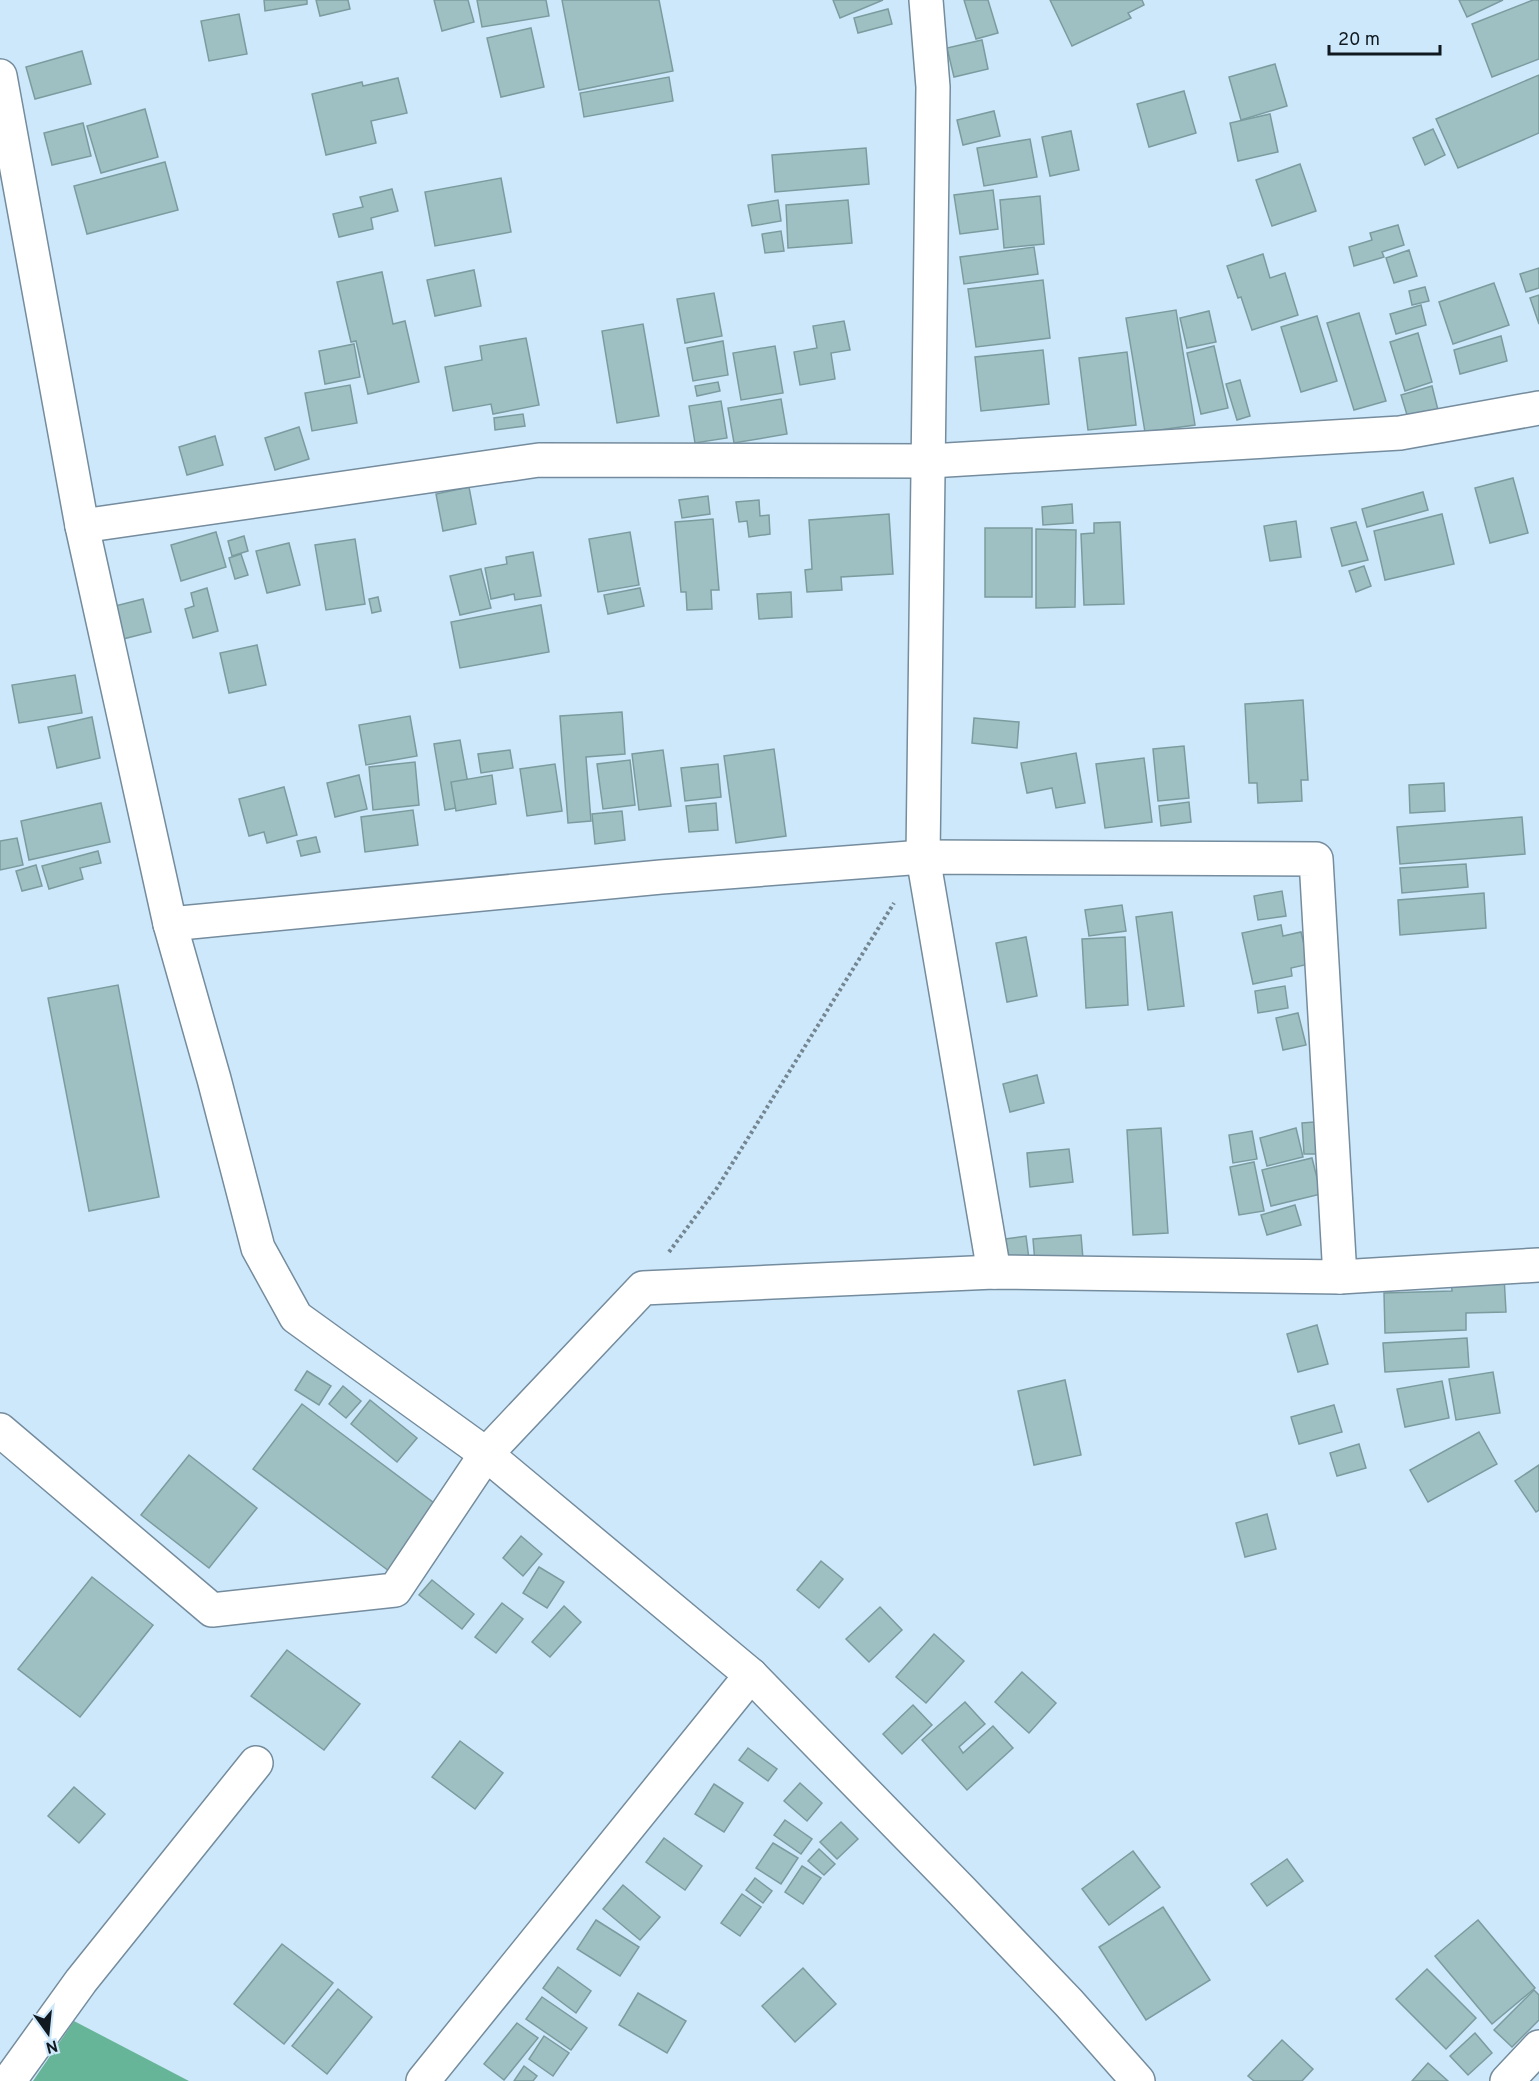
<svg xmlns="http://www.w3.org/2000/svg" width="1539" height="2081" viewBox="0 0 1539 2081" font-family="Overpass,sans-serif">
	<rect width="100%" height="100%" fill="#cee8fb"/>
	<polygon fill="#67b599" points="74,2021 189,2081 33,2081"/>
	<g fill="#9ec0c3" stroke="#7b9c9f" stroke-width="1.5">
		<polygon points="264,0 307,0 307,4 265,11"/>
		<polygon points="316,0 348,0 350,9 320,16"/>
		<polygon points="434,0 468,0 474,22 442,31"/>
		<polygon points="477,0 546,0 549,16 482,27"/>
		<polygon points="562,0 659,0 673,71 579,90"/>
		<polygon points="833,0 883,0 840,18"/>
		<polygon points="964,0 988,0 998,33 976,39"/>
		<polygon points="1050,0 1142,0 1144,5 1128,13 1131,18 1072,46"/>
		<polygon points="1459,0 1503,0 1467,17"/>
		<polygon points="1533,0 1538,0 1539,2 1539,59 1492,77 1472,24"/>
		<polygon points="888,9 892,24 858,33 854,18"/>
		<polygon points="239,14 247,54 209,61 201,21"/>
		<polygon points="531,28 544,87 501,97 487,38"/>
		<polygon points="982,40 988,69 954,77 947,48"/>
		<polygon points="82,51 91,84 35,99 26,67"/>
		<polygon points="1275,64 1287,106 1241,120 1229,77"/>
		<polygon points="1539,75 1539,133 1458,168 1436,119"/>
		<polygon points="669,77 673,101 584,117 580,93"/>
		<polygon points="398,78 407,113 371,121 376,143 326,155 312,94 362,82 363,86"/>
		<polygon points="1184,91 1196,133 1149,147 1137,104"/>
		<polygon points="145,109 158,157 101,173 87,126"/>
		<polygon points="994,111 1000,136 963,145 957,120"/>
		<polygon points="1270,114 1278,152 1238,161 1230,123"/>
		<polygon points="83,123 91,156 52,165 44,133"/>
		<polygon points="1433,129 1445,155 1425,165 1413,138"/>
		<polygon points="1071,131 1079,170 1050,176 1042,137"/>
		<polygon points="1030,139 1037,177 984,186 977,148"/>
		<polygon points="866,148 869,184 775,192 772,155"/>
		<polygon points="165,162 178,210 87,234 74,186"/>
		<polygon points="1300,164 1316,211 1272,226 1256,180"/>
		<polygon points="501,178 511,232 435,246 425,192"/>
		<polygon points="392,189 398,211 371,218 373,229 339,237 333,214 363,207 360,197"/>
		<polygon points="993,190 998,229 960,234 954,195"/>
		<polygon points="1040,196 1044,244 1004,248 1000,200"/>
		<polygon points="778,200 781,221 752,226 748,205"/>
		<polygon points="848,200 852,243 788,248 786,205"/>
		<polygon points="1398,225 1404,245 1382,252 1384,257 1354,266 1349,247 1372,240 1370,233"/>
		<polygon points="781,231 784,251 765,253 762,234"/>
		<polygon points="1034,247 1038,274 964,284 960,257"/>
		<polygon points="1409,250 1417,276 1394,283 1386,258"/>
		<polygon points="1263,254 1270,278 1285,273 1298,315 1252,330 1241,297 1238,298 1227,266"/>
		<polygon points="1539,268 1539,288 1526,292 1520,274"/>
		<polygon points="474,270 481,306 435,316 427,280"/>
		<polygon points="382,272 393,324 405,321 419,382 368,394 356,341 351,342 337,282"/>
		<polygon points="1043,280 1050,338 976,347 968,289"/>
		<polygon points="1494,283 1509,325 1453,344 1439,302"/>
		<polygon points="1425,287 1429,301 1412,305 1409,291"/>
		<polygon points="714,293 722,336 685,343 677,299"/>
		<polygon points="1539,295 1539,324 1530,298"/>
		<polygon points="1421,305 1426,325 1396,334 1390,314"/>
		<polygon points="1176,310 1195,425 1145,432 1126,318"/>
		<polygon points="1209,311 1216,342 1187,348 1180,318"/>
		<polygon points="1359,313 1386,401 1354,410 1327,323"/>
		<polygon points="1317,316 1337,381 1301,392 1281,327"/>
		<polygon points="844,321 850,350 831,353 835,379 800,385 794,352 817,348 813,326"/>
		<polygon points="643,324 659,416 617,423 602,331"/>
		<polygon points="1418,333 1432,382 1405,391 1390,342"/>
		<polygon points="1501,336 1507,361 1460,374 1454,350"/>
		<polygon points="526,338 539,405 493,414 491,404 453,411 445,367 482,360 480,346"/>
		<polygon points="723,341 728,375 693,381 687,348"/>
		<polygon points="354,344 360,377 325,384 319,351"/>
		<polygon points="775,346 783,393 741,400 733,353"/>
		<polygon points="1214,346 1228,408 1201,414 1187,353"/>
		<polygon points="1043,350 1049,404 981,411 975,357"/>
		<polygon points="1127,352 1136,425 1088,430 1079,358"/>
		<polygon points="1240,380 1250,416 1237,420 1226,384"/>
		<polygon points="718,382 720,391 697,396 695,386"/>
		<polygon points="350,385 357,423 312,431 305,393"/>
		<polygon points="1432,386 1438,410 1408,418 1401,395"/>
		<polygon points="781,399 787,434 734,443 728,408"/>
		<polygon points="721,401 727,438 695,443 689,406"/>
		<polygon points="523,414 525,426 495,430 494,418"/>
		<polygon points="299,427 309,459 275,470 265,438"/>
		<polygon points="215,436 223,465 187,475 179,447"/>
		<polygon points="1513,478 1528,533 1490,543 1475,488"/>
		<polygon points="469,487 476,524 443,531 436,494"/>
		<polygon points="1423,492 1428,510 1367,527 1362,509"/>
		<polygon points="708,496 710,514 682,518 679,500"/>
		<polygon points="759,500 760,516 769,515 770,534 749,537 747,521 739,522 736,502"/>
		<polygon points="1072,504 1073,523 1043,525 1042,507"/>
		<polygon points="889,514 893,574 841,577 842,590 807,592 805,570 812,569 809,520"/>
		<polygon points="1442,514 1454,564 1385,580 1374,531"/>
		<polygon points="713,519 719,590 711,590 712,609 687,610 686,592 681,592 675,522"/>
		<polygon points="1296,521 1301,557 1270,561 1264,526"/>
		<polygon points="1120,522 1124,604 1084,605 1081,534 1094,533 1094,523"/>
		<polygon points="1356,522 1368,560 1342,566 1331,528"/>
		<rect x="985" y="528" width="47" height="69"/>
		<polygon points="1036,529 1076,530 1075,607 1036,608"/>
		<polygon points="216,532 226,567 181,581 171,545"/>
		<polygon points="630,532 639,585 598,592 589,539"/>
		<polygon points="244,536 248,551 232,556 228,541"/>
		<polygon points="355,539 365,604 326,610 315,545"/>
		<polygon points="289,543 300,585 267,593 256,551"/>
		<polygon points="533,552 541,596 515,600 514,594 491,599 485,568 507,564 506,557"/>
		<polygon points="241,554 248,575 235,579 229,558"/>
		<polygon points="1364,566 1371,586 1356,592 1349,571"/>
		<polygon points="481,569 491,608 460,615 450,576"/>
		<polygon points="207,588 218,631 193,638 185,609 194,606 191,593"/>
		<polygon points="640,588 644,606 608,614 604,595"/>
		<polygon points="791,592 792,617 759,619 757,594"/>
		<polygon points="378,597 381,611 372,613 369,599"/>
		<polygon points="143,599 151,632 123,639 115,606"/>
		<polygon points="541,605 549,652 460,668 451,622"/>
		<polygon points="257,645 266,685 229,693 220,653"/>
		<polygon points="75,675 82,713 19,723 12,685"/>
		<polygon points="1303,700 1308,780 1301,780 1302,801 1258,803 1257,783 1249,783 1245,704"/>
		<polygon points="622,712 625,754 586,757 591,821 568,823 560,716"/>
		<polygon points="410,716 417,756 366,765 359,725"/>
		<polygon points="92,717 100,758 57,768 48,727"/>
		<polygon points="974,718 1019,722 1017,748 972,743"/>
		<polygon points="460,740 472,805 445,810 434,744"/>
		<polygon points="1184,746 1189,798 1158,801 1153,749"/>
		<polygon points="774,749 786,836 736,843 724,756"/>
		<polygon points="510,750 513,768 481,773 478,754"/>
		<polygon points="663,750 671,806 639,810 632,754"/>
		<polygon points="1076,753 1085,803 1056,808 1052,788 1027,793 1021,763"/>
		<polygon points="1144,758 1152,822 1105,828 1096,764"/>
		<polygon points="630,760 635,805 603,809 597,764"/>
		<polygon points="415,762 419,805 373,810 369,767"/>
		<polygon points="555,764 562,811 527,816 520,769"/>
		<polygon points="718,764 721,797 685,801 681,768"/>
		<polygon points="359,775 367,809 335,817 327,783"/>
		<polygon points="492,775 496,804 456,811 451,782"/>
		<polygon points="1444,783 1445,811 1410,813 1409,785"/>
		<polygon points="284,787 297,835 267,843 264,832 249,836 239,799"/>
		<polygon points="1189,802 1191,822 1161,826 1159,806"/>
		<polygon points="101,803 110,842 29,860 21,821"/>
		<polygon points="716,803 718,830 689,832 686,806"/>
		<polygon points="413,810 418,845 365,852 361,817"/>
		<polygon points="622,811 625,840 595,844 592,814"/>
		<polygon points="1522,817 1525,854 1400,864 1397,827"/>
		<polygon points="316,837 320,852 301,856 297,841"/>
		<polygon points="17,838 23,865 0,870 0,841"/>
		<polygon points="98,851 101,863 80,868 83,879 49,889 42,866"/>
		<polygon points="1466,864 1468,887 1402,893 1400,868"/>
		<polygon points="36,865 42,886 22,891 16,871"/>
		<polygon points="1282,891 1286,916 1258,920 1254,896"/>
		<polygon points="1484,893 1486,928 1400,935 1398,900"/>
		<polygon points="1122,905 1126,931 1089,936 1085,910"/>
		<polygon points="1172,912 1184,1006 1148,1010 1136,917"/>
		<polygon points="1281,925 1283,936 1301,932 1309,964 1291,968 1292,976 1253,984 1242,933"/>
		<polygon points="1026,937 1037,996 1007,1002 996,943"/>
		<polygon points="1125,937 1128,1005 1086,1008 1082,939"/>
		<polygon points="118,985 159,1197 89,1211 48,998"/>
		<polygon points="1285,986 1288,1008 1258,1013 1255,991"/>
		<polygon points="1298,1013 1306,1045 1283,1050 1276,1018"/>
		<polygon points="1037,1075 1044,1103 1010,1112 1003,1084"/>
		<polygon points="1314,1122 1317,1154 1304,1154 1302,1123"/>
		<polygon points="1161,1128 1168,1233 1133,1235 1127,1130"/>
		<polygon points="1296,1128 1303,1157 1267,1166 1260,1138"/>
		<polygon points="1252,1131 1257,1159 1233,1163 1229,1135"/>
		<polygon points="1069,1149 1073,1182 1030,1187 1027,1153"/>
		<polygon points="1312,1158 1321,1194 1271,1206 1262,1170"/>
		<polygon points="1254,1162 1264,1211 1239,1215 1230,1167"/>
		<polygon points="1295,1205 1301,1225 1267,1235 1261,1215"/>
		<polygon points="1081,1235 1083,1259 1035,1263 1033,1239"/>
		<polygon points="1026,1236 1029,1259 1002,1263 998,1240"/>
		<polygon points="1504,1276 1506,1312 1466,1313 1466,1330 1385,1333 1384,1293 1452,1291 1451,1277"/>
		<polygon points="1317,1325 1328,1364 1298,1372 1287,1334"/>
		<polygon points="1467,1338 1469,1367 1385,1372 1383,1343"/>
		<polygon points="307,1371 331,1386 319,1405 295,1390"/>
		<polygon points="1493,1372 1500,1413 1456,1420 1449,1379"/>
		<polygon points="1065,1380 1081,1455 1034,1465 1018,1391"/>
		<polygon points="1442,1381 1449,1418 1405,1427 1397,1389"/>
		<polygon points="343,1386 361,1401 346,1418 329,1404"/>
		<polygon points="370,1400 417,1438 397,1462 351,1424"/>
		<polygon points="302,1404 438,1506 389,1571 253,1469"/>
		<polygon points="1334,1405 1342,1432 1299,1444 1291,1417"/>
		<polygon points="1479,1432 1497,1464 1428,1502 1410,1470"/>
		<polygon points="1359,1444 1366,1468 1337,1476 1330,1453"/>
		<polygon points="189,1455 257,1508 209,1568 141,1515"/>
		<polygon points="1539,1465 1539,1510 1536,1512 1515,1481"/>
		<polygon points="1267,1514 1276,1549 1245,1557 1236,1523"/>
		<polygon points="521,1536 542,1554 523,1576 503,1558"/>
		<polygon points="821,1561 843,1579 819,1608 797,1590"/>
		<polygon points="539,1567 564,1582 547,1608 523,1593"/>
		<polygon points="92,1577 153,1625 80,1717 18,1669"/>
		<polygon points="432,1580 474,1614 462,1629 419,1595"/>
		<polygon points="502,1603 523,1619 496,1653 475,1637"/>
		<polygon points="564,1606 581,1622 550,1657 532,1642"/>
		<polygon points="880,1607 902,1630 869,1662 846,1639"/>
		<polygon points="934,1634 964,1661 926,1703 896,1677"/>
		<polygon points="287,1650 360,1704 324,1750 251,1696"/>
		<polygon points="1022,1672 1056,1703 1029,1733 995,1702"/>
		<polygon points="965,1702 985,1724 959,1747 963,1753 993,1726 1013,1748 967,1790 922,1740"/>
		<polygon points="913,1705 932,1725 902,1754 883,1734"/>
		<polygon points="460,1741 503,1773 475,1809 432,1777"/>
		<polygon points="748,1748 777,1769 768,1781 739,1760"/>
		<polygon points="800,1783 822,1803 807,1821 784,1801"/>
		<polygon points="714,1784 743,1803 724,1832 695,1814"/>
		<polygon points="74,1787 105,1814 79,1843 48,1816"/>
		<polygon points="785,1820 812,1839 801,1854 774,1835"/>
		<polygon points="841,1822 858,1839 837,1859 820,1842"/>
		<polygon points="664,1838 702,1866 685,1890 646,1862"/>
		<polygon points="773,1843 798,1858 781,1884 756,1868"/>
		<polygon points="819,1849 835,1864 824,1875 808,1861"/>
		<polygon points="1133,1851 1160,1887 1109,1925 1082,1889"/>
		<polygon points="1287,1859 1303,1881 1267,1906 1251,1884"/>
		<polygon points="802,1866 821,1878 803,1904 785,1892"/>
		<polygon points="755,1878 772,1891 763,1903 746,1890"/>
		<polygon points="623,1885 660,1917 640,1940 603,1909"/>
		<polygon points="742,1894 761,1907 740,1936 721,1923"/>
		<polygon points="1163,1907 1210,1980 1146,2020 1099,1947"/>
		<polygon points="596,1920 639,1947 620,1976 577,1949"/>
		<polygon points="1478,1920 1535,1988 1492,2024 1435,1956"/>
		<polygon points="282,1944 333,1983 284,2044 234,2004"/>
		<polygon points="558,1967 591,1991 576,2013 543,1988"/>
		<polygon points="803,1968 836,2004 795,2042 762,2006"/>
		<polygon points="1427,1969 1476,2018 1446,2049 1396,1999"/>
		<polygon points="338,1989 372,2017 327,2074 292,2046"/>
		<polygon points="1534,1990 1539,1995 1539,2020 1512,2047 1494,2030"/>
		<polygon points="638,1993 686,2021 667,2053 619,2025"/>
		<polygon points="542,1997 587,2028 571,2050 526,2019"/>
		<polygon points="517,2023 538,2038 504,2080 484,2064"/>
		<polygon points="1475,2033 1492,2053 1468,2075 1450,2056"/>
		<polygon points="544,2036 569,2053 553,2076 529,2059"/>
		<polygon points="1282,2040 1313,2069 1302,2081 1254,2081 1248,2076"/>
		<polygon points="1428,2063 1448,2081 1412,2081"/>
		<polygon points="524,2066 537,2076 533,2081 514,2081"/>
	</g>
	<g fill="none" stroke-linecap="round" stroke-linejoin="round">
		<g stroke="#748c9d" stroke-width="36">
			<g id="minor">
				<polyline points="926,0 933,87 923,857 994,1272"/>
				<polyline points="0,76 82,526 170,924 214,1079 258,1248 296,1317 486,1454 751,1675 961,1890 1069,2003 1138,2081"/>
				<polyline points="82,526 539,460 930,461 1400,433 1539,408"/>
				<polyline points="170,924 661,877 923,857 1316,859 1340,1277"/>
				<polyline points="0,1430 212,1610 395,1590 486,1454 643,1288 994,1272 1340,1277 1539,1265"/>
				<polyline points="9,2081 81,1981 256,1763"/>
				<polyline points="423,2081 751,1675"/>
				<polyline points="1507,2081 1539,2047"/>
			</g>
		</g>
		<polyline stroke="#738692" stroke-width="4" stroke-dasharray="3 3" stroke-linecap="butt" points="669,1252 717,1188 894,903"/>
		<use href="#minor" stroke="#fff" stroke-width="33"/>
	</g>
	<g transform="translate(48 2033) rotate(165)" stroke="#cee8fb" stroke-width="4.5" paint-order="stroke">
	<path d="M0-4.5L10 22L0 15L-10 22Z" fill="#0f191f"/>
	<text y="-9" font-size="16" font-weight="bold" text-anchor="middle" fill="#0f191f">N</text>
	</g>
	<path d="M1329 45v9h111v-9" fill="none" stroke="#0f191f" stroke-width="3"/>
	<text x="1338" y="45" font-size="18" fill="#0f191f" stroke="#cee8fb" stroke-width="4.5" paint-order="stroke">20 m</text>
</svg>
